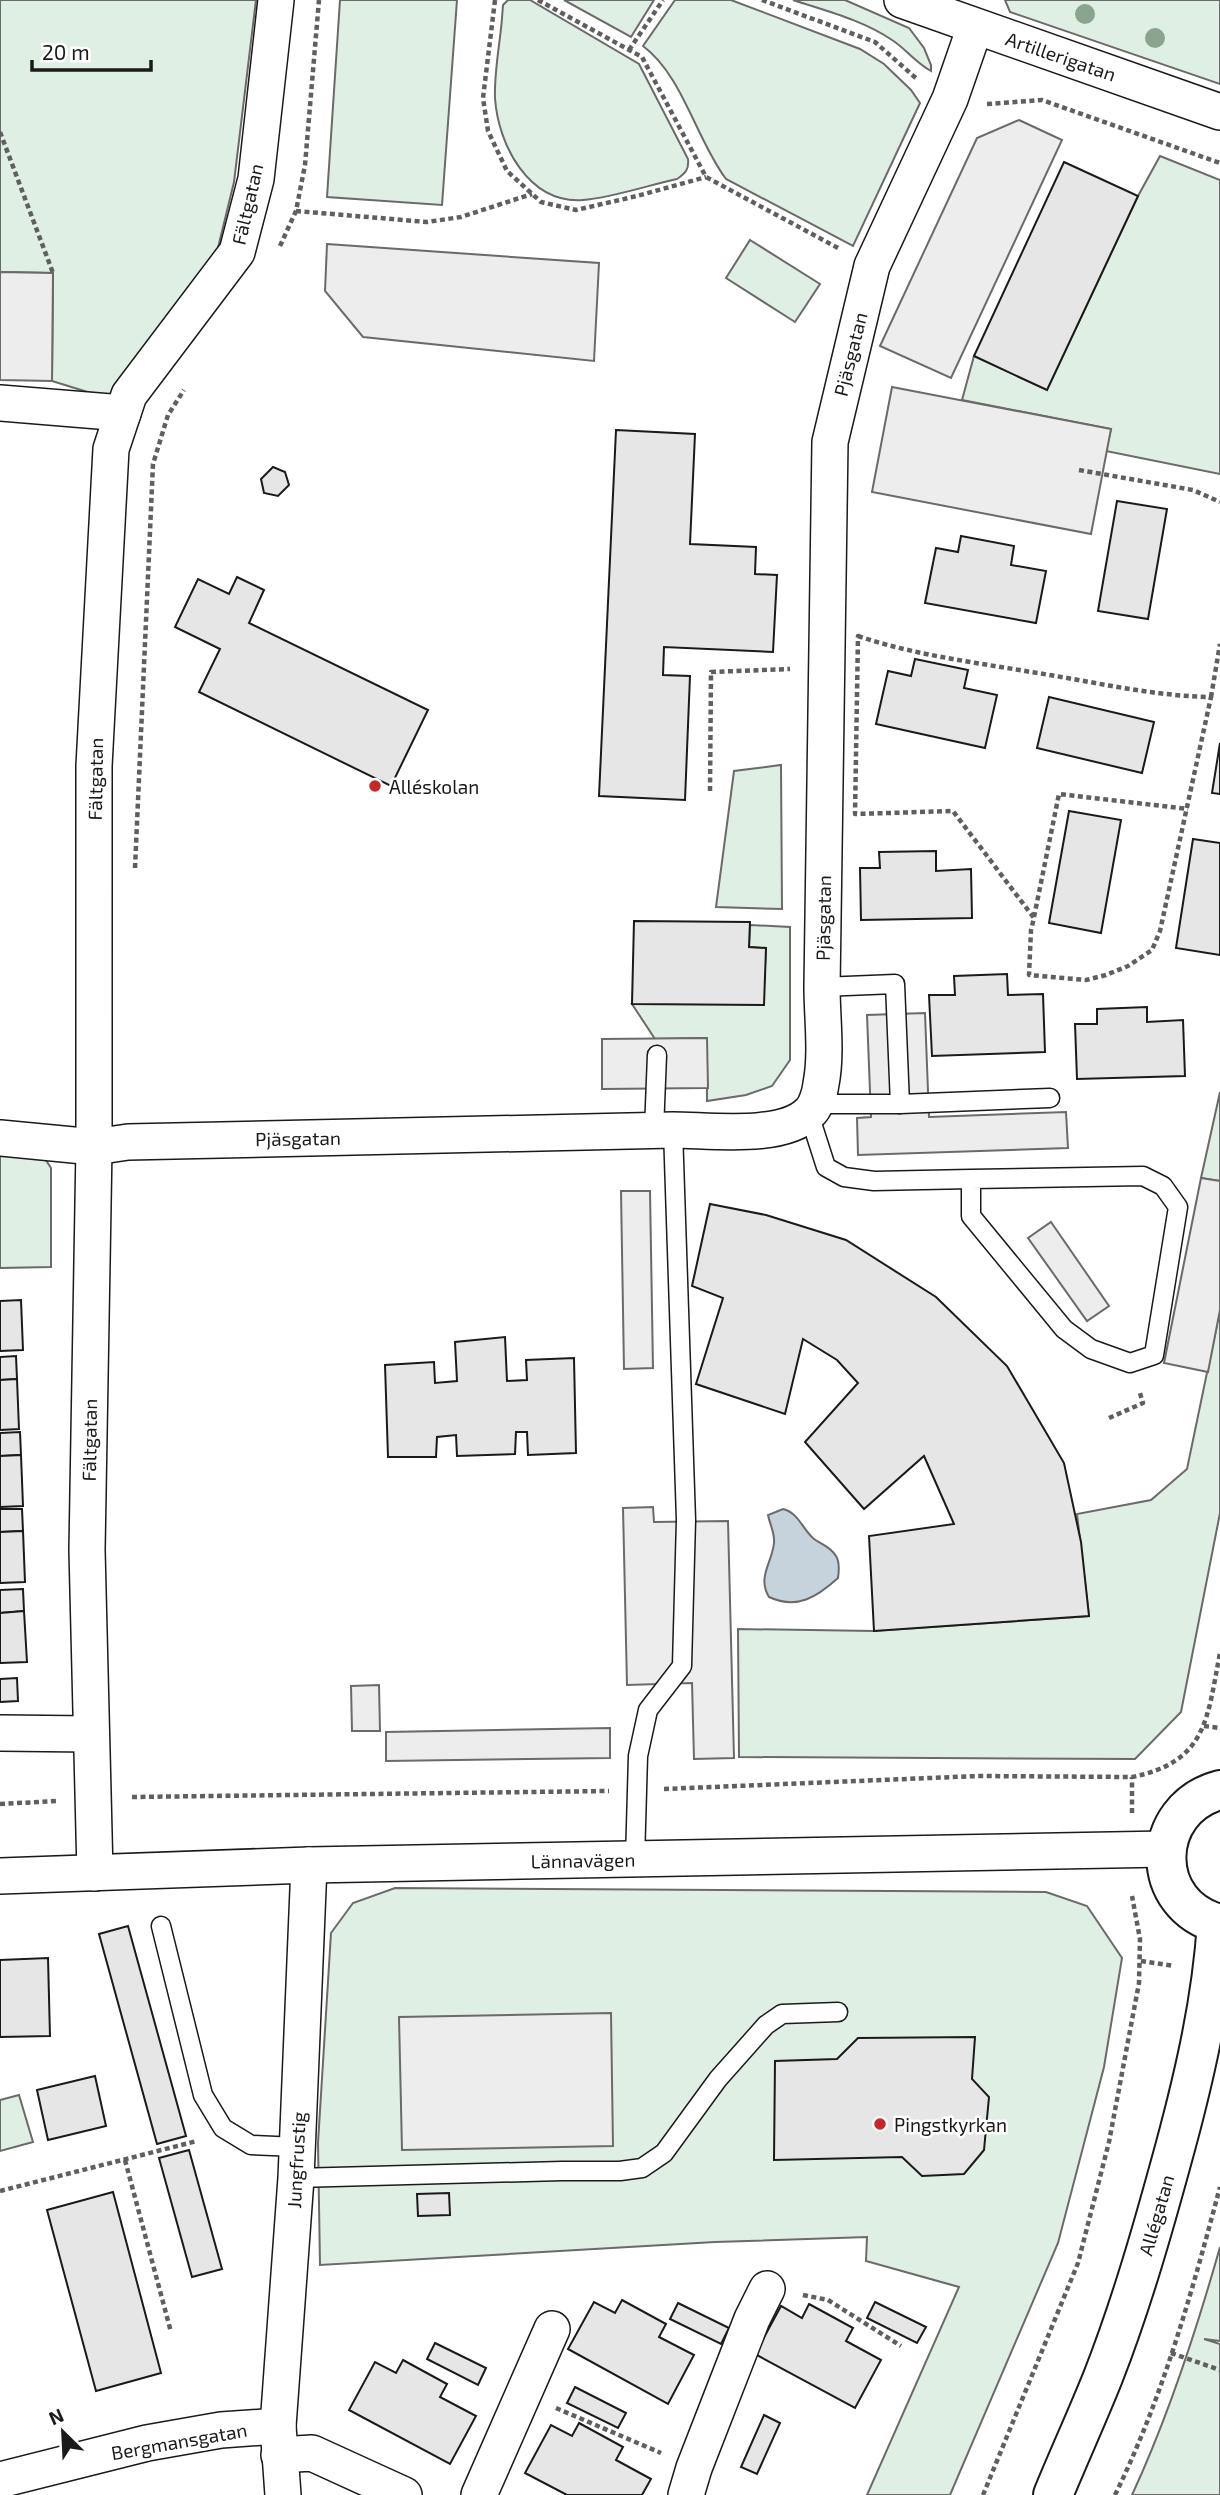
<svg xmlns="http://www.w3.org/2000/svg" width="1220" height="2495" viewBox="0 0 1220 2495" font-family="'Exo 2',sans-serif">
	<rect width="100%" height="100%" fill="#fff"/>
	<g fill="#e0efe3" stroke="#6a6a6a" stroke-width="2">
		<polygon points="0,0 256,0 234,182 216,256 107,398 52,381 53,273 0,272"/>
		<polygon points="340,0 457,0 442,205 327,197"/>
		<path d="M508 0H530L639 64 688 159C689 169 686 173 677 179 649 185 611 198 583 200 529 204 498 145 495 98 494 72 500 44 502 18L503 5Z"/>
		<polygon points="564,0 654,0 631,37"/>
		<path d="M675 0H731L860 49 884 64 911 90 920 103 853 246 726 179C696 139 683 76 643 46Z"/>
		<path d="M793 0H845L909 28 924 48 931 65V71C915 62 906 49 892 40 863 20 826 11 793 0Z"/>
		<polygon points="1005,0 1220,0 1220,84 1010,12"/>
		<polygon points="1160,156 1220,180 1220,474 1106,451 1111,429 962,400 974,356 1047,390 1138,196"/>
		<polygon points="750,240 820,284 795,322 726,278"/>
		<polygon points="781,765 782,909 716,907 734,771"/>
		<polygon points="750,925 790,927 790,1060 772,1086 746,1095 707,1101 707,1038 655,1039 632,1004 763,1004 766,948 749,947"/>
		<polygon points="1220,1092 1220,1181 1201,1178"/>
		<polygon points="0,1151 42,1154 51,1168 51,1267 0,1268"/>
		<polygon points="1220,1310 1220,1513 1181,1712 1135,1759 739,1757 738,1629 874,1631 1089,1616 1077,1514 1151,1500 1187,1469"/>
		<polygon points="395,1888 1046,1892 1087,1906 1122,1958 1104,2067 1058,2243 950,2495 867,2495 959,2287 866,2261 867,2237 715,2242 320,2265 318,2143 331,1933 353,1903"/>
		<polygon points="19,2095 33,2142 0,2151 0,2100"/>
		<path d="M1220 2247V2341L1204 2339 1220 2344V2495H1132C1169 2415 1196 2332 1220 2247Z"/>
	</g>
	<g fill="#ededed" stroke="#6a6a6a" stroke-width="2">
		<polygon points="1019,120 1062,140 951,378 880,346 977,138"/>
		<polygon points="327,244 599,263 594,361 363,337 325,291"/>
		<polygon points="0,272 53,273 52,381 0,380"/>
		<polygon points="892,387 1111,429 1091,534 872,492"/>
		<polygon points="925,1013 929,1117 1066,1112 1068,1148 858,1155 857,1118 871,1117 867,1015"/>
		<polygon points="707,1038 708,1088 602,1089 602,1039"/>
		<polygon points="1201,1178 1220,1181 1220,1310 1208,1372 1164,1363"/>
		<polygon points="621,1191 650,1191 653,1368 624,1369"/>
		<polygon points="1051,1222 1109,1306 1087,1321 1028,1238"/>
		<polygon points="653,1507 654,1522 728,1521 734,1758 694,1759 692,1683 627,1685 623,1508"/>
		<polygon points="379,1685 380,1731 352,1731 351,1686"/>
		<polygon points="610,1728 610,1758 386,1761 386,1732"/>
		<polygon points="611,2013 613,2146 402,2150 399,2017"/>
	</g>
	<path fill="#c6d2dc" stroke="#6a6a6a" stroke-width="2" d="M783 1509C799 1513 802 1529 814 1539 821 1544 831 1547 836 1556 840 1562 839 1571 838 1578 817 1597 797 1610 769 1597 757 1577 772 1563 774 1543 775 1533 770 1525 768 1515Z"/>
	<g fill="#e6e6e6" stroke="#1a1a1a" stroke-width="2">
		<polygon points="1064,162 1138,196 1047,390 974,356"/>
		<polygon points="616,430 695,434 690,544 756,547 755,574 777,575 773,652 664,647 663,675 690,676 685,800 599,796"/>
		<polygon points="273,467 285,472 289,485 278,496 264,493 261,479"/>
		<polygon points="1117,501 1167,509 1148,619 1098,611"/>
		<polygon points="961,536 1014,546 1011,565 1046,571 1036,623 925,603 936,548 958,552"/>
		<polygon points="237,577 264,590 249,623 428,710 391,786 199,692 220,649 175,627 198,579 229,594"/>
		<polygon points="915,659 968,670 964,688 997,695 985,748 876,724 888,671 911,676"/>
		<polygon points="1049,697 1154,722 1142,773 1037,748"/>
		<polygon points="1220,743 1220,794 1212,793"/>
		<polygon points="1069,811 1121,820 1101,933 1049,923"/>
		<polygon points="1193,839 1220,843 1220,955 1176,948"/>
		<polygon points="936,851 936,871 971,869 972,918 861,920 860,868 880,868 879,852"/>
		<polygon points="634,921 750,922 749,947 766,948 764,1005 632,1004"/>
		<polygon points="1007,974 1008,995 1043,994 1045,1052 932,1056 929,995 955,995 954,976"/>
		<polygon points="1147,1007 1147,1022 1183,1020 1185,1076 1077,1079 1075,1024 1097,1024 1097,1009"/>
		<polygon points="710,1204 766,1215 846,1240 936,1297 1007,1366 1064,1463 1081,1542 1089,1616 874,1631 869,1536 954,1524 924,1456 864,1509 805,1442 858,1383 837,1360 803,1339 785,1414 696,1384 723,1298 692,1286"/>
		<polygon points="21,1300 23,1350 0,1351 0,1301"/>
		<polygon points="505,1337 507,1381 527,1380 526,1360 574,1358 576,1453 528,1455 527,1432 516,1432 515,1454 457,1456 456,1435 437,1437 436,1457 388,1457 385,1365 434,1362 435,1383 457,1381 455,1342"/>
		<polygon points="16,1356 17,1379 0,1380 0,1357"/>
		<polygon points="17,1379 19,1429 0,1430 0,1380"/>
		<polygon points="20,1432 21,1455 0,1456 0,1433"/>
		<polygon points="21,1455 23,1506 0,1507 0,1456"/>
		<polygon points="0,1509 22,1509 23,1531 0,1532"/>
		<polygon points="23,1531 25,1582 0,1583 0,1532"/>
		<polygon points="23,1589 24,1611 0,1613 0,1590"/>
		<polygon points="24,1611 27,1662 0,1663 0,1613"/>
		<polygon points="17,1678 18,1701 0,1702 0,1679"/>
		<polygon points="128,1926 186,2136 157,2144 99,1934"/>
		<polygon points="48,1958 50,2036 0,2037 0,1960"/>
		<polygon points="975,2037 972,2079 989,2097 984,2150 964,2174 922,2176 902,2157 774,2160 775,2061 837,2059 858,2038"/>
		<polygon points="95,2076 106,2126 48,2140 37,2090"/>
		<polygon points="189,2150 222,2269 192,2277 159,2158"/>
		<polygon points="113,2192 161,2373 96,2391 47,2210"/>
		<polygon points="449,2193 450,2215 418,2216 417,2194"/>
		<polygon points="622,2300 666,2324 659,2337 694,2355 668,2404 568,2349 594,2302 615,2313"/>
		<polygon points="875,2302 926,2327 917,2343 867,2318"/>
		<polygon points="678,2303 729,2328 721,2344 670,2319"/>
		<polygon points="809,2304 853,2328 846,2341 881,2360 855,2408 755,2354 781,2306 802,2318"/>
		<polygon points="435,2343 486,2368 478,2385 427,2359"/>
		<polygon points="403,2360 447,2384 440,2397 476,2416 450,2464 349,2410 375,2362 396,2373"/>
		<polygon points="575,2387 626,2413 618,2428 567,2403"/>
		<polygon points="764,2415 780,2423 757,2474 741,2467"/>
		<polygon points="579,2423 623,2447 616,2460 651,2479 642,2495 567,2495 525,2473 551,2425 572,2436"/>
	</g>
	<g fill="none" stroke-linecap="round" stroke-linejoin="round">
		<g stroke="#1a1a1a" stroke-width="21">
			<g id="service">
				<polyline points="822,987 895,984 900,1104"/>
				<polyline points="816,1104 900,1104 1050,1098"/>
				<polyline points="809,1114 826,1167 844,1177 874,1181 971,1179 971,1216 1064,1329 1091,1349 1130,1363 1154,1355 1178,1207 1163,1186 1143,1176 971,1179"/>
				<polyline points="654,1130 657,1055"/>
				<polyline points="635,1860 638,1756 648,1710 682,1666 686,1520 673,1130"/>
				<polyline points="161,1926 203,2095 223,2128 251,2145 297,2147"/>
				<polyline points="296,2178 562,2171 620,2171 642,2168 664,2153 718,2079 766,2025 782,2014 838,2012"/>
			</g>
		</g>
		<g stroke="#1a1a1a" stroke-width="38">
			<g id="minor">
				<polyline points="902,0 1220,112"/>
				<polyline points="0,403 123,413"/>
				<path d="M0 1138 94 1147 128 1142 673 1130C710 1130 782 1140 809 1113 816 1107 820 1093 821 1084 827 1053 822 1018 822 987L830 442 872 266 950 99 975 27"/>
				<polyline points="0,1733 91,1734"/>
				<polyline points="95,1873 87,1550 94,1147 94,766 111,449 129,395 237,252 256,179 276,0"/>
				<polyline points="0,1876 309,1865 1166,1849"/>
				<polyline points="279,2455 312,2453 404,2495"/>
				<polyline points="0,2480 147,2443 221,2430 278,2426"/>
				<polyline points="283,2495 278,2426 296,2178 309,1865"/>
				<polyline points="479,2495 552,2329"/>
				<polyline points="686,2495 694,2468 752,2319 767,2289"/>
			</g>
		</g>
		<g stroke="#1a1a1a" stroke-width="42">
			<g id="tertiary">
				<path d="M1220 1790C1149 1809 1148 1906 1220 1924"/>
				<path d="M1053 2495C1069 2456 1087 2417 1103 2377 1132 2303 1154 2225 1175 2148 1195 2074 1212 2000 1217 1923"/>
			</g>
		</g>
		<g stroke="#5f5f5f" stroke-width="4.5" stroke-dasharray="5 3.5" stroke-linecap="butt">
			<polyline points="495,0 483,98 488,131 507,171 541,202 576,210 637,196 706,177"/>
			<polyline points="538,0 642,57 706,177 838,248"/>
			<polyline points="762,0 875,42 918,80"/>
			<polyline points="629,50 663,0"/>
			<polyline points="987,104 1042,100 1220,163"/>
			<polyline points="0,132 53,273"/>
			<polyline points="296,211 427,222 461,217 532,194"/>
			<polyline points="280,246 296,211 305,165 319,0"/>
			<polyline points="1079,470 1193,490 1220,502"/>
			<path d="M858 636C914 655 973 662 1031 672 1091 681 1150 696 1211 697L1160 931 1152 950 1128 966 1106 975 1086 980 1029 975 1031 930 1034 918 953 811 855 814Z"/>
			<polyline points="1211,697 1220,644"/>
			<polyline points="710,791 711,672 790,669"/>
			<polyline points="135,868 153,464 168,415 184,390"/>
			<polyline points="1034,917 1059,794 1188,809"/>
			<polyline points="1109,1418 1143,1403 1139,1390"/>
			<polyline points="1204,1726 1220,1728"/>
			<path d="M664 1789 978 1776 1132 1777C1207 1762 1207 1719 1220 1653"/>
			<polyline points="132,1797 609,1791"/>
			<polyline points="0,1804 57,1801"/>
			<polyline points="1132,1813 1132,1777"/>
			<polyline points="1141,1961 1174,1966"/>
			<polyline points="125,2160 171,2332"/>
			<polyline points="0,2191 197,2141"/>
			<polyline points="803,2295 828,2300 901,2346"/>
			<polyline points="1171,2353 1220,2370"/>
			<polyline points="556,2408 661,2453"/>
			<polyline points="983,2495 1078,2263 1109,2142 1139,1983 1140,1939 1132,1896"/>
			<path d="M1115 2495C1163 2397 1192 2292 1220 2187"/>
		</g>
		<use href="#service" stroke="#fff" stroke-width="18"/>
		<use href="#minor" stroke="#fff" stroke-width="35"/>
		<use href="#tertiary" stroke="#fff" stroke-width="38"/>
	</g>
	<g fill="#8aa48f">
		<circle cx="1085" cy="14" r="10"/>
		<circle cx="1155" cy="38" r="10"/>
	</g>
	<g fill="#c62828" stroke="#fff" stroke-width="2.5">
		<circle cx="375" cy="786" r="7"/>
		<circle cx="880" cy="2124" r="7"/>
	</g>
	<g text-anchor="middle" dominant-baseline="central" stroke-width="5" stroke-linejoin="round" paint-order="stroke">
		<g font-size="19" fill="#1a1a1a" stroke="#fff">
			<text transform="translate(1061 56) rotate(19)">Artillerigatan</text>
			<text transform="translate(247 204) rotate(-77)">Fältgatan</text>
			<text transform="translate(850 354) rotate(-76)">Pjäsgatan</text>
			<text transform="translate(95 779) rotate(-89)">Fältgatan</text>
			<text transform="translate(823 918) rotate(-89)">Pjäsgatan</text>
			<text transform="translate(298 1138) rotate(-1)">Pjäsgatan</text>
			<text transform="translate(89 1440) rotate(-89)">Fältgatan</text>
			<text transform="translate(583 1860) rotate(-1)">Lännavägen</text>
			<text transform="translate(296 2160) rotate(-87)">Jungfrustig</text>
			<text transform="translate(1156 2215) rotate(-74)">Allégatan</text>
			<text transform="translate(179 2441) rotate(-10)">Bergmansgatan</text>
		</g>
		<g font-size="19" fill="#1a1a1a" stroke="#fff" text-anchor="start">
			<text x="389" y="786">Alléskolan</text>
			<text x="894" y="2124">Pingstkyrkan</text>
		</g>
	</g>
	<g transform="translate(63 2432) rotate(336)" stroke="#ffffff" stroke-width="5" paint-order="stroke">
	<path d="M0-5L12 26L0 18L-12 26Z" fill="#1a1a1a"/>
	<text y="-10" font-size="19" font-weight="bold" text-anchor="middle" fill="#1a1a1a">N</text>
	</g>
	<path d="M32 60v10h119v-10" fill="none" stroke="#1a1a1a" stroke-width="3.5"/>
	<text x="42" y="60" font-size="21" fill="#1a1a1a" stroke="#ffffff" stroke-width="5" paint-order="stroke">20 m</text>
</svg>
